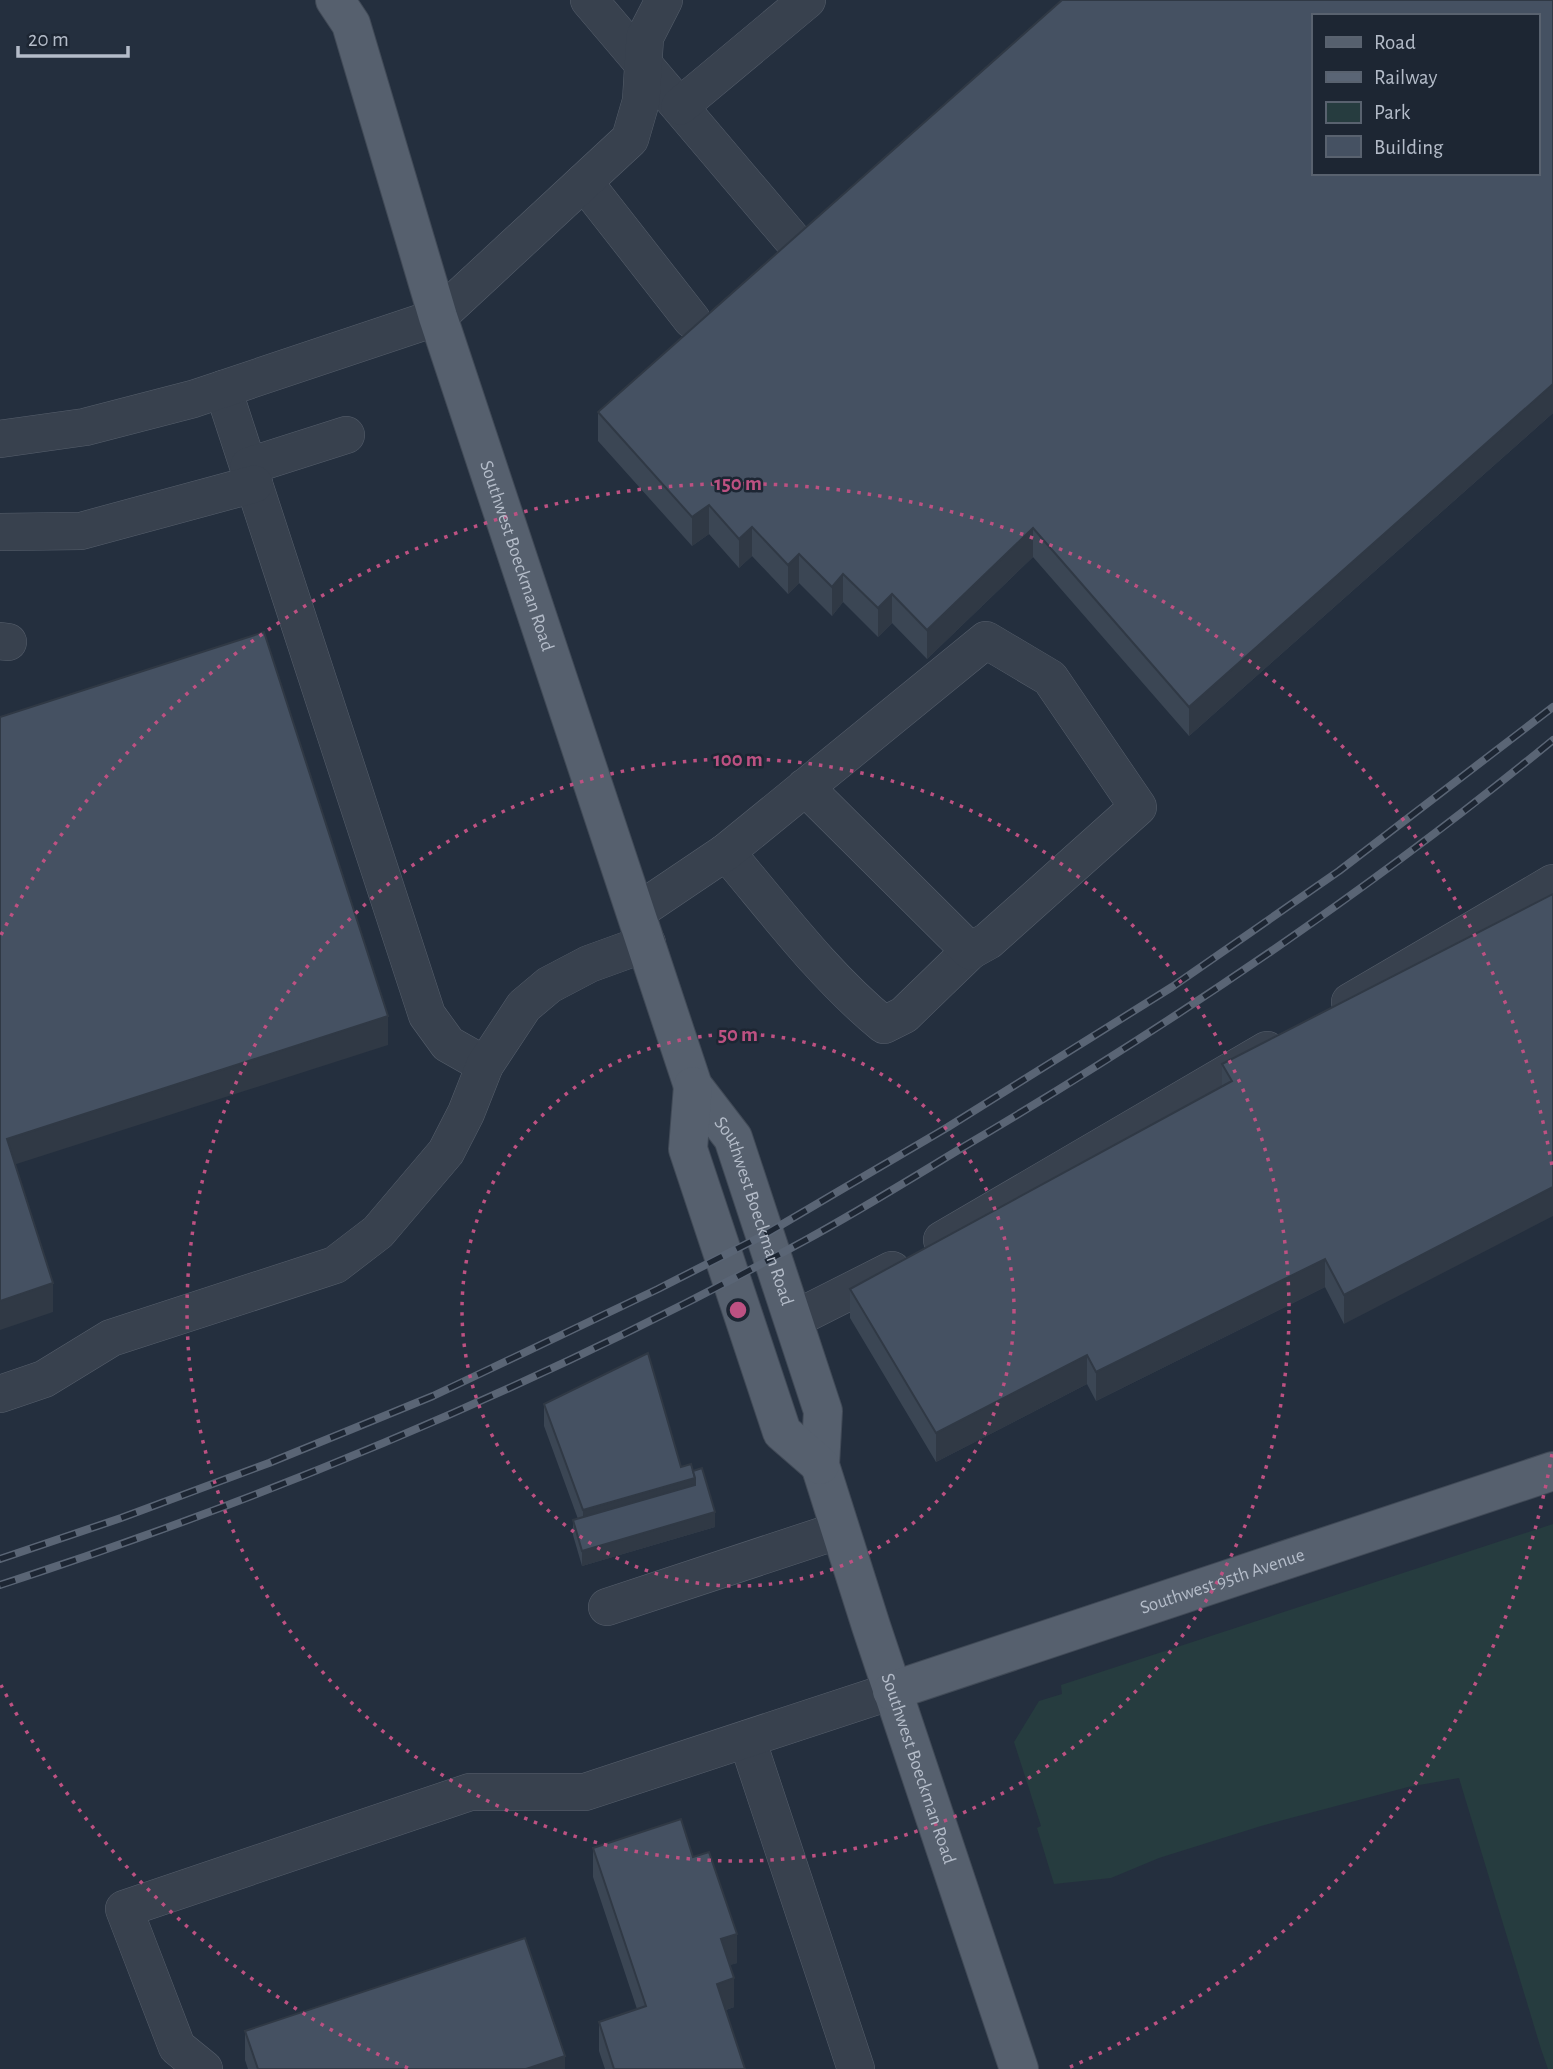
<svg xmlns="http://www.w3.org/2000/svg" width="1553" height="2069" viewBox="0 0 1553 2069" font-family="'Alegreya Sans',sans-serif">
	<rect width="100%" height="100%" fill="#242f3e"/>
	<polygon fill="#263c3f" points="1553,1524 1553,2069 1548,2069 1541,2049 1459,1778 1408,1787 1261,1826 1159,1858 1111,1878 1054,1884 1037,1828 1041,1826 1014,1742 1039,1701 1062,1694 1061,1685"/>
	<g fill="none" stroke-linecap="round" stroke-linejoin="round">
		<g stroke="#565f6c" stroke-width="38">
			<g id="minor">
				<polyline points="589,0 796,244"/>
				<polyline points="680,106 807,0"/>
				<polyline points="584,182 692,320"/>
				<polyline points="223,389 427,1015 448,1044 485,1065"/>
				<polyline points="0,439 85,427 193,399 438,317 630,139 641,101 645,37 664,0"/>
				<polyline points="249,466 346,435"/>
				<polyline points="0,532 81,531 254,484"/>
				<polyline points="0,641 8,642"/>
				<path d="M726 852C776 911 824 976 884 1025L904 1015 970 951"/>
				<polyline points="637,912 726,852 986,640 1050,678 1138,807 988,941 970,951 805,787"/>
				<polyline points="1350,1002 1553,883"/>
				<polyline points="942,1240 1267,1050"/>
				<polyline points="793,1320 892,1270"/>
				<polyline points="0,1394 44,1379 111,1338 335,1265 378,1232 446,1152 466,1113 485,1065 524,1006 549,985 589,964 647,943"/>
				<polyline points="607,1607 840,1530"/>
				<polyline points="747,1739 856,2069"/>
				<polyline points="204,2069 177,2047 124,1909 470,1792 585,1792 892,1691"/>
			</g>
		</g>
		<g stroke="#414a57" stroke-width="40">
			<g id="major">
				<path id="s1" d="M335 0 351 24 438 317 693 1086 733 1138 823 1411 820 1465 871 1626 1019 2069"/>
				<polyline points="693,1086 688,1149 782,1432 820,1465"/>
				<path id="s2" d="M892 1691 1553 1471"/>
			</g>
		</g>
		<use href="#minor" stroke="#38414e" stroke-width="37"/>
		<use href="#major" stroke="#56606e" stroke-width="38"/>
		<g stroke="#5a6575" stroke-width="8">
			<g id="rail">
				<polyline points="0,1559 121,1518 269,1463 433,1396 658,1289 764,1235 948,1127 1172,987 1339,871 1553,707"/>
				<path d="M0 1585C278 1495 547 1381 804 1241 859 1211 912 1178 965 1146 1170 1025 1369 891 1553 740"/>
			</g>
		</g>
		<use href="#rail" stroke="#1d2633" stroke-width="5" stroke-dasharray="16" stroke-linecap="butt"/>
	</g>
	<g fill="#3b4654">
		<polygon points="1553,0 1553,413 1189,736 1033,557 927,659 892,623 878,637 843,602 832,616 799,583 788,594 752,556 739,568 709,534 692,546 598,441 598,412"/>
		<polygon points="1553,894 1344,1324 1325,1287 1096,1401 1087,1384 936,1462 850,1318 850,1289 1222,1086 1222,1064"/>
		<polygon points="544,1404 681,1467 715,1527 582,1566 573,1535 573,1520 578,1519 544,1426"/>
		<polygon points="593,1848 693,1857 737,1963 729,1965 734,2007 726,2010 745,2069 605,2069 599,2051 599,2022 637,2009 593,1877"/>
		<polygon points="245,2031 565,2069 248,2069 245,2060"/>
	</g>
	<g fill="#303945">
		<polygon points="1553,384 1553,413 1189,736 1189,707"/>
		<polygon points="709,505 709,534 692,546 692,517"/>
		<polygon points="752,527 752,556 739,568 739,539"/>
		<polygon points="1033,528 1033,557 927,659 927,630"/>
		<polygon points="799,554 799,583 788,594 788,565"/>
		<polygon points="843,574 843,602 832,616 832,587"/>
		<polygon points="892,594 892,623 878,637 878,608"/>
		<polygon points="388,1016 388,1045 7,1167 7,1139"/>
		<polygon points="1553,1187 1553,1216 1344,1324 1344,1295"/>
		<polygon points="1325,1259 1325,1287 1096,1401 1096,1372"/>
		<polygon points="53,1283 53,1312 0,1330 0,1301"/>
		<polygon points="1087,1355 1087,1384 936,1462 936,1433"/>
		<polygon points="695,1478 695,1500 583,1532 583,1510"/>
		<polygon points="715,1512 715,1527 582,1566 582,1551"/>
		<polygon points="737,1934 737,1963 721,1968 721,1939"/>
		<polygon points="734,1978 734,2007 717,2013 717,1984"/>
		<polygon points="565,2056 565,2069 526,2069"/>
	</g>
	<g fill="#455162" stroke="#303945" stroke-width="2" fill-rule="evenodd">
		<path d="M1062 0H1553V384L1189 707 1033 528 927 630 892 594 878 608 843 574 832 587 799 554 788 565 752 527 739 539 709 505 692 517 598 412ZM1313 16H1537V173H1313Z"/>
		<polygon points="264,632 388,1016 7,1139 53,1283 0,1301 0,717"/>
		<polygon points="1553,894 1553,1187 1344,1295 1325,1259 1096,1372 1087,1355 936,1433 850,1289 1232,1081 1222,1064"/>
		<polygon points="648,1353 681,1467 691,1464 695,1478 583,1510 544,1404"/>
		<polygon points="702,1468 715,1512 582,1551 573,1520 695,1485 695,1478 693,1471"/>
		<polygon points="681,1819 693,1857 709,1852 737,1934 721,1939 734,1978 717,1984 745,2069 614,2069 599,2022 646,2006 593,1848"/>
		<polygon points="525,1938 565,2056 526,2069 258,2069 245,2031"/>
	</g>
	<g fill="none" stroke="#bd5182" stroke-width="3.5" stroke-dasharray="3.5 7">
		<circle cx="738" cy="1310" r="276"/>
		<circle cx="738" cy="1310" r="551"/>
		<path d="M1552 1454A827 827 0 0 1 1068 2068M408 2068A827 827 0 0 1 1 1685M1 935A827 827 0 0 1 1552 1166"/>
	</g>
	<g text-anchor="middle" dominant-baseline="central" stroke-width="5" stroke-linejoin="round" paint-order="stroke">
		<g font-size="19" fill="#b4bcc9" stroke="#1d2633">
			<text stroke="none"><textPath href="#s1" startOffset="586">Southwest Boeckman Road</textPath></text>
			<text stroke="none"><textPath href="#s1" startOffset="1286">Southwest Boeckman Road</textPath></text>
			<text stroke="none"><textPath href="#s2" startOffset="348">Southwest 95th Avenue</textPath></text>
			<text stroke="none"><textPath href="#s1" startOffset="1871">Southwest Boeckman Road</textPath></text>
		</g>
	</g>
	<circle cx="738" cy="1310" r="10" fill="#bd5182" stroke="#1d2633" stroke-width="3.5"/>
	<g font-size="21" text-anchor="middle" font-weight="bold" fill="#bd5182" stroke="#1d2633" stroke-width="5" stroke-linejoin="round" paint-order="stroke">
		<text x="738" y="490">150 m</text>
		<text x="738" y="766">100 m</text>
		<text x="738" y="1041">50 m</text>
	</g>
	<rect x="1312" y="14" width="228" height="161" fill="#1d2633" stroke="#59626f" stroke-width="2"/>
	<rect x="1326" y="37" width="35" height="10" fill="#56606e" stroke="#59626f" stroke-width="2"/>
	<text x="1374" y="49" font-size="21" fill="#b4bcc9">Road</text>
	<rect x="1326" y="72" width="35" height="10" fill="#5a6575" stroke="#59626f" stroke-width="2"/>
	<text x="1374" y="84" font-size="21" fill="#b4bcc9">Railway</text>
	<rect x="1326" y="102" width="35" height="21" fill="#263c3f" stroke="#59626f" stroke-width="2"/>
	<text x="1374" y="119" font-size="21" fill="#b4bcc9">Park</text>
	<rect x="1326" y="136" width="35" height="21" fill="#455162" stroke="#59626f" stroke-width="2"/>
	<text x="1374" y="154" font-size="21" fill="#b4bcc9">Building</text>
	<path d="M18 46v10h110v-10" fill="none" stroke="#b4bcc9" stroke-width="3.5"/>
	<text x="28" y="46" font-size="21" fill="#b4bcc9" stroke="#1d2633" stroke-width="5" paint-order="stroke">20 m</text>
</svg>
